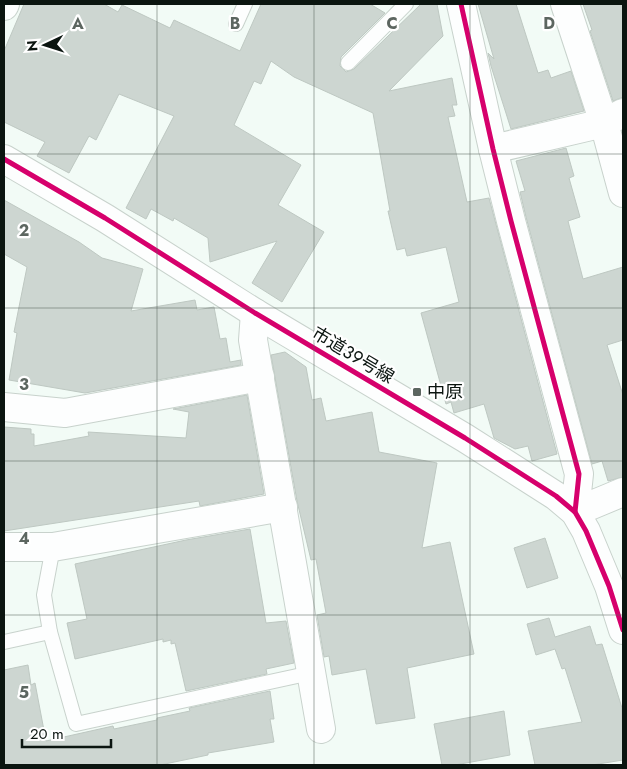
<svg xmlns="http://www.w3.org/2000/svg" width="627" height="769" viewBox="0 0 627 769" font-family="Jost,'Noto Sans JP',sans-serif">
	<rect width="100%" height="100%" fill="#f2fbf6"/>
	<g fill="#cdd6d1" stroke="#bec8c2">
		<polygon points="24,4 104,4 118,12 122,5 170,28 174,20 240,51 261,4 370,4 385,13 341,57 340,66 346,72 354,69 421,4 437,4 443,36 389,91 452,78 457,105 452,105 455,116 448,117 467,202 489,198 557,454 532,461 528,446 515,449 494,438 484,404 454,413 451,402 446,404 421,313 459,302 446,247 407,256 405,248 397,250 388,211 390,211 373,113 294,77 271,61 261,84 254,81 234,125 301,165 278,205 324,232 282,302 252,283 277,241 210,262 208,238 174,218 173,221 151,209 146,219 126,208 174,116 119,94 96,140 89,136 69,173 37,156 45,142 4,122 4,51"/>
		<polygon points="478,4 516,4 538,73 548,70 551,78 571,71 584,111 511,129 491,66 488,53 494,59"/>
		<polygon points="583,4 623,4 623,97 613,101 590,31 592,30"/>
		<polygon points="566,148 574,176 569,178 580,217 568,221 583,279 623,267 623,340 607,345 623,395 623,477 608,481 602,461 592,464 526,217 520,192 525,191 516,161"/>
		<polygon points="4,200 79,242 102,258 143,269 131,311 195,300 197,310 214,307 220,339 226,338 230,362 241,360 241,365 85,393 9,380 17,333 14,332 27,267 4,254"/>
		<polygon points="285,352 306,367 312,400 321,398 326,421 372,412 379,452 437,463 422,548 450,542 474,654 407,668 415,718 376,724 366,669 332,675 329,656 324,657 317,615 326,613 316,559 311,560 297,501 271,355"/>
		<polygon points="247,395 264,494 200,506 199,501 4,531 4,427 31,429 31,434 34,434 34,446 89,436 88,432 186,438 189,412 173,409"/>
		<polygon points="250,529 266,623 286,621 294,663 266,669 267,674 186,691 175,643 171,644 171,640 163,642 163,639 75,659 67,623 87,619 75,564 186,540"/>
		<polygon points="545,538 558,578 527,588 514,548"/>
		<polygon points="549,618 555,637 590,626 596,645 602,644 622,708 623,760 592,765 535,765 528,731 582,722 565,668 562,669 555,649 536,655 527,624"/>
		<polygon points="28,665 31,685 35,683 46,741 113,726 114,729 157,720 157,718 190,711 189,708 270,691 274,719 270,719 274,742 208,753 208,755 160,765 4,765 4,670"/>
		<polygon points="504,711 510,755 455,765 442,765 434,724"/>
	</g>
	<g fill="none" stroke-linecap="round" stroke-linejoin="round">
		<g stroke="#c8d2cc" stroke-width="16">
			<g id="lane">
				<polyline points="236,24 245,4"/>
				<polyline points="348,63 406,4"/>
				<polyline points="53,547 44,595 50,632 76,724 311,673"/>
				<polyline points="4,642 50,632"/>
			</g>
		</g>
		<g stroke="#c8d2cc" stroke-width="30">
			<g id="street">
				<polyline points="461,4 493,149 511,221 579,474 575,512 623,492"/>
				<polyline points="565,4 604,123 623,193"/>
				<polyline points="4,6 5,4"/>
				<polyline points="493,149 604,123 623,113"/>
				<polyline points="255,313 253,340 321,729"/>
				<polyline points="4,407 65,413 260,377"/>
				<polyline points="4,547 53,547 283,507"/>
			</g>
		</g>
		<g stroke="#c8d2cc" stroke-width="30">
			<polyline id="secondary" points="4,159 105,218 255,313 465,438 556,496 575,512 586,531 609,586 623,630"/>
		</g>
		<use href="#lane" stroke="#fdfefe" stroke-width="14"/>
		<use href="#street" stroke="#fdfefe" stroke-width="28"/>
		<use href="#secondary" stroke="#fdfefe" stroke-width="28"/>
		<g stroke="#fff" stroke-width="8">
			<g id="cycleway">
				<polyline points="461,4 493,149 511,221 579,474 575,512"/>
				<polyline points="4,159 105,218 255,313 465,438 556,496 575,512 586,531 609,586 623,630"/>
			</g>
		</g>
		<use href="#cycleway" stroke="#d6006c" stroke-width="5"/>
	</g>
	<path fill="none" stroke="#5c6660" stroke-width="1" stroke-opacity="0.55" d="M157 4V765M314 4V765M470 4V765M4 154H623M4 308H623M4 461H623M4 615H623"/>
	<rect fill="#5c6660" stroke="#fff" stroke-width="2" x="412" y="387" width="10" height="10" rx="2.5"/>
	<g text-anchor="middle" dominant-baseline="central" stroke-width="4.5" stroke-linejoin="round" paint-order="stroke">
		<g font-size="18" fill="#0b1510" stroke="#fff">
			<text transform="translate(353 355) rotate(31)">市道39号線</text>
		</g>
		<g font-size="18" fill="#0b1510" stroke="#fff" text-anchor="start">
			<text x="427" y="392">中原</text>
		</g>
	</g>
	<g font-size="16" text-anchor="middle" font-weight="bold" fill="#5c6660" stroke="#fff" stroke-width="4.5" stroke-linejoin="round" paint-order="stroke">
		<text x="78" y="29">A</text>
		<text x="235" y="29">B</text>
		<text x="392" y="29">C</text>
		<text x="549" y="29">D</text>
		<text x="24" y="236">2</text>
		<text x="24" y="390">3</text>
		<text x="24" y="544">4</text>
		<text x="24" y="698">5</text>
	</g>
	<rect width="627" height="769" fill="none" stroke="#0b1510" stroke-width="10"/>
	<g transform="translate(45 45) rotate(266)" stroke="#ffffff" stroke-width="4" paint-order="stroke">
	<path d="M0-4L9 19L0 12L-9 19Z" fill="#0b1510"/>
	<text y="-8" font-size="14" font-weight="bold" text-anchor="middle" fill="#0b1510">N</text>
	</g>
	<path d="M22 739v8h89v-8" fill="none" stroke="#0b1510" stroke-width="2.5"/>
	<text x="30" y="739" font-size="15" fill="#0b1510" stroke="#ffffff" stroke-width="4" paint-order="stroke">20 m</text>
</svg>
